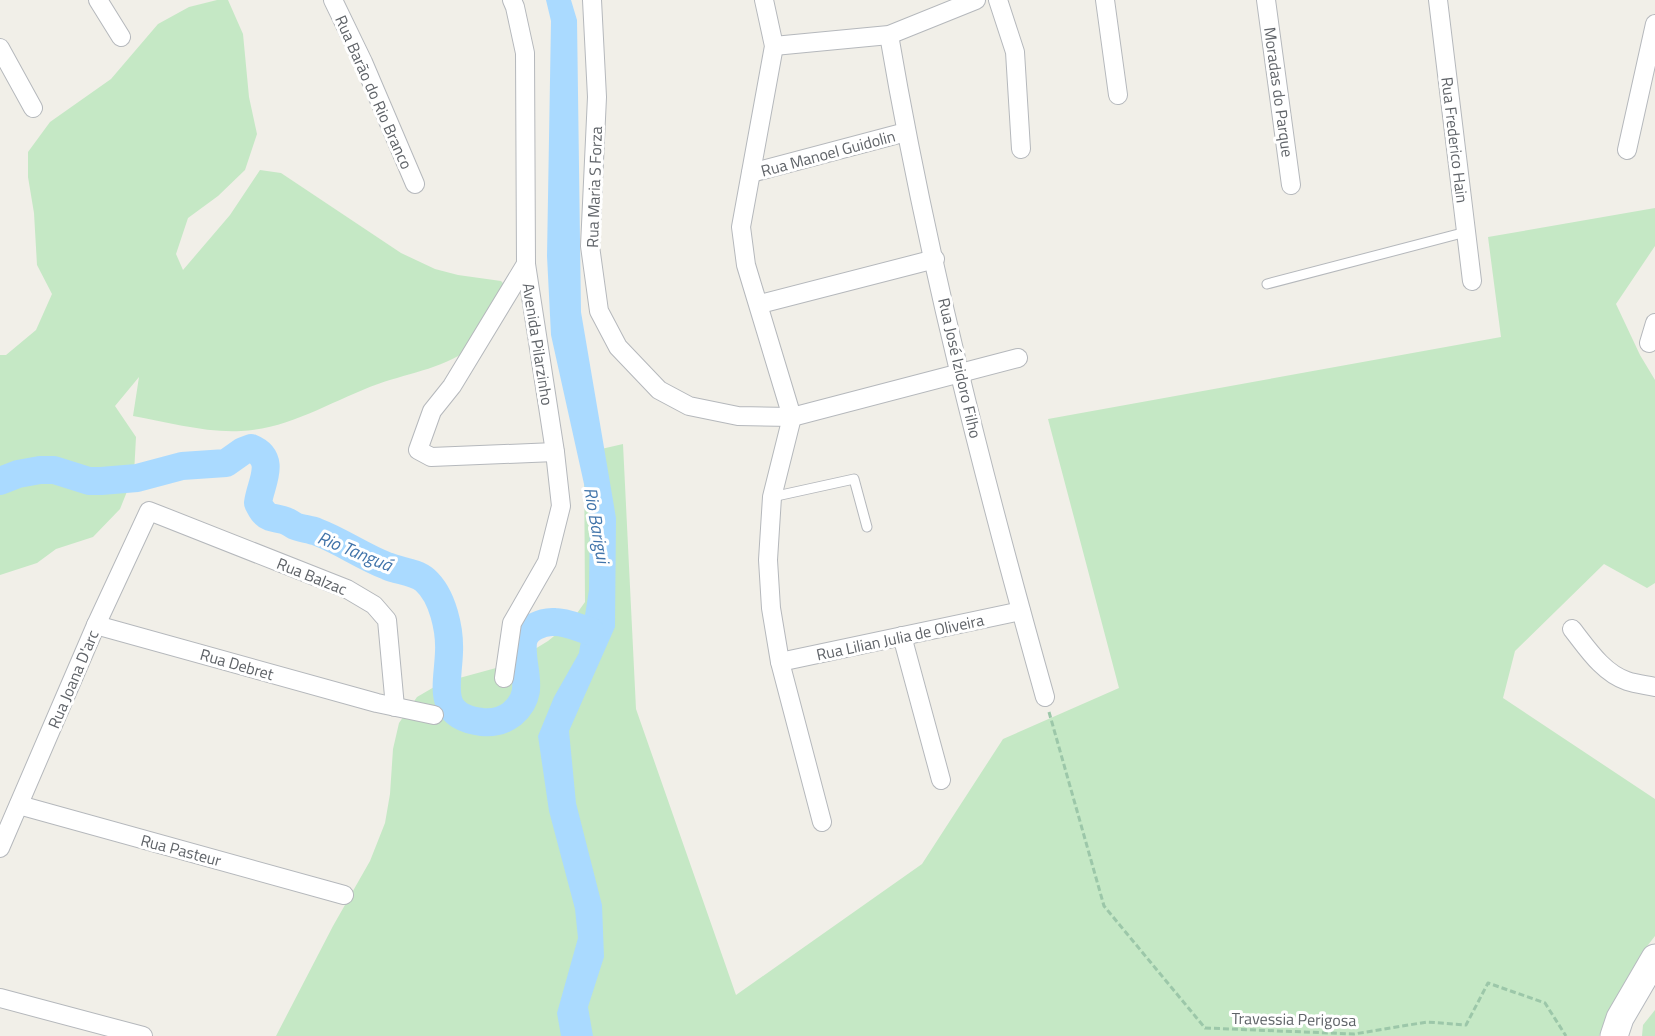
<svg xmlns="http://www.w3.org/2000/svg" width="1655" height="1036" viewBox="0 0 1655 1036" font-family="'Titillium Web',sans-serif">
	<rect width="100%" height="100%" fill="#f1efe8"/>
	<g fill="#c5e8c5">
		<path d="M217 0H228L243 34 249 97 257 134 245 170 218 196 188 218 176 254 183 270 230 215 260 170 281 173 401 253 435 269 458 275 501 281 515 296C504 310 488 335 475 345 446 368 412 372 378 384 333 400 290 429 241 431 206 433 167 422 133 416L139 377 115 406 136 437 134 474 120 509 93 537 56 549 37 563 0 575V355H6L36 330 52 294 37 265 34 213 28 177V152L50 122 111 79 158 24 189 7Z"/>
		<path d="M1655 208V246L1616 304 1640 355 1655 380V583L1647 588 1604 564 1515 651 1503 698 1655 799V936C1631 965 1615 1002 1599 1036H276L333 926 370 861 385 823 390 794 393 749 399 723 417 697 441 683 496 668 525 655 548 641 570 623 585 602 584 453 623 444 636 709 736 995 922 864 1003 739 1119 688 1048 419 1501 337 1488 237Z"/>
		<polygon points="1655,1010 1655,1036 1642,1036 1643,1025"/>
	</g>
	<polygon fill="#aadaff" points="546,0 571,0 577,20 581,312 616,518 615,627 569,731 576,803 602,905 604,957 588,1007 593,1036 561,1036 557,1013 578,938 575,909 549,811 538,736 554,697 579,653 589,590 590,511 551,335 547,256 551,21"/>
	<g fill="none" stroke-linecap="round" stroke-linejoin="round">
		<path stroke="#aadaff" stroke-width="28" d="M0 481 18 474 40 470H54L89 481H101L137 478 182 466 226 463 243 451 251 448C278 459 260 484 258 503 261 509 263 514 270 517 274 518 279 519 283 520 288 521 291 524 295 526 302 529 310 529 317 532 341 541 363 557 387 566 399 571 416 572 425 580 443 596 450 630 449 652 448 685 435 716 482 722 492 723 503 721 512 714 538 692 520 669 523 642 525 628 543 621 555 622 566 622 579 628 590 631"/>
		<g stroke="#b5b8bc" stroke-width="11">
			<g id="lane">
				<polyline points="1267,284 1466,232"/>
				<polyline points="772,497 854,479 867,527"/>
			</g>
		</g>
		<g stroke="#b5b8bc" stroke-width="20">
			<g id="street">
				<polyline points="98,0 121,37"/>
				<polyline points="333,0 363,62 415,184"/>
				<polyline points="592,0 597,97 590,246 599,311 618,347 659,390 689,406 738,416 792,417 1018,358"/>
				<polyline points="764,0 774,46 741,227 746,265 792,417 772,497 768,560 771,608 780,662 822,822"/>
				<polyline points="998,0 1015,52 1021,149"/>
				<polyline points="1105,0 1118,95"/>
				<polyline points="1266,0 1291,185"/>
				<polyline points="1438,0 1472,281"/>
				<path d="M889 35C927 258 984 480 1045 697"/>
				<polyline points="774,46 889,35 976,0"/>
				<polyline points="0,48 33,108"/>
				<polyline points="1627,150 1655,24"/>
				<polyline points="751,173 906,132"/>
				<polyline points="526,264 452,386 432,411 418,450 431,457 555,452"/>
				<polyline points="760,304 935,259"/>
				<polyline points="1649,343 1655,323"/>
				<polyline points="96,625 377,703 434,715"/>
				<path d="M1572 629C1587 648 1603 673 1627 681 1636 684 1646 685 1655 687"/>
				<polyline points="902,636 941,780"/>
				<polyline points="780,662 1021,611"/>
				<polyline points="504,678 512,623 547,562 561,506 555,452 526,264 525,53 515,7 512,0"/>
				<polyline points="19,805 344,895"/>
				<polyline points="0,848 96,625 149,511 347,589 374,605 387,620 395,707"/>
				<polyline points="0,998 143,1036"/>
			</g>
		</g>
		<g stroke="#b6babf" stroke-width="29">
			<polyline id="secondary" points="1614,1036 1620,1018 1655,958"/>
		</g>
		<polyline stroke="#9cc7a9" stroke-width="3" stroke-dasharray="6 3" stroke-linecap="butt" points="1049,712 1104,906 1205,1028 1354,1034 1427,1022 1466,1025 1488,983 1545,1003 1566,1036"/>
		<use href="#lane" stroke="#fff" stroke-width="9"/>
		<use href="#street" stroke="#fff" stroke-width="18"/>
		<use href="#secondary" stroke="#fff" stroke-width="27"/>
	</g>
	<g text-anchor="middle" dominant-baseline="central" stroke-width="6" stroke-linejoin="round" paint-order="stroke">
		<g font-size="16" fill="#5f6368" stroke="#fff">
			<text transform="translate(374 92) rotate(66)">Rua Barão do Rio Branco</text>
			<text transform="translate(1279 92) rotate(82)">Moradas do Parque</text>
			<text transform="translate(1455 140) rotate(83)">Rua Frederico Hain</text>
			<text transform="translate(828 153) rotate(-15)">Rua Manoel Guidolin</text>
			<text transform="translate(594 187) rotate(-88)">Rua Maria S Forza</text>
			<text transform="translate(538 344) rotate(81)">Avenida Pilarzinho</text>
			<text transform="translate(960 368) rotate(77)">Rua José Izidoro Filho</text>
			<text transform="translate(312 576) rotate(22)">Rua Balzac</text>
			<text transform="translate(900 637) rotate(-12)">Rua Lilian Julia de Oliveira</text>
			<text transform="translate(237 664) rotate(16)">Rua Debret</text>
			<text transform="translate(73 679) rotate(-67)">Rua Joana D'arc</text>
			<text transform="translate(181 850) rotate(15)">Rua Pasteur</text>
			<text transform="translate(1294 1019) rotate(1)">Travessia Perigosa</text>
		</g>
		<g font-size="18" font-style="italic" fill="#4174aa" stroke="#fff">
			<text transform="translate(597 525) rotate(80)">Rio Barigui</text>
			<text transform="translate(355 551) rotate(22)">Rio Tanguá</text>
		</g>
	</g>
</svg>
